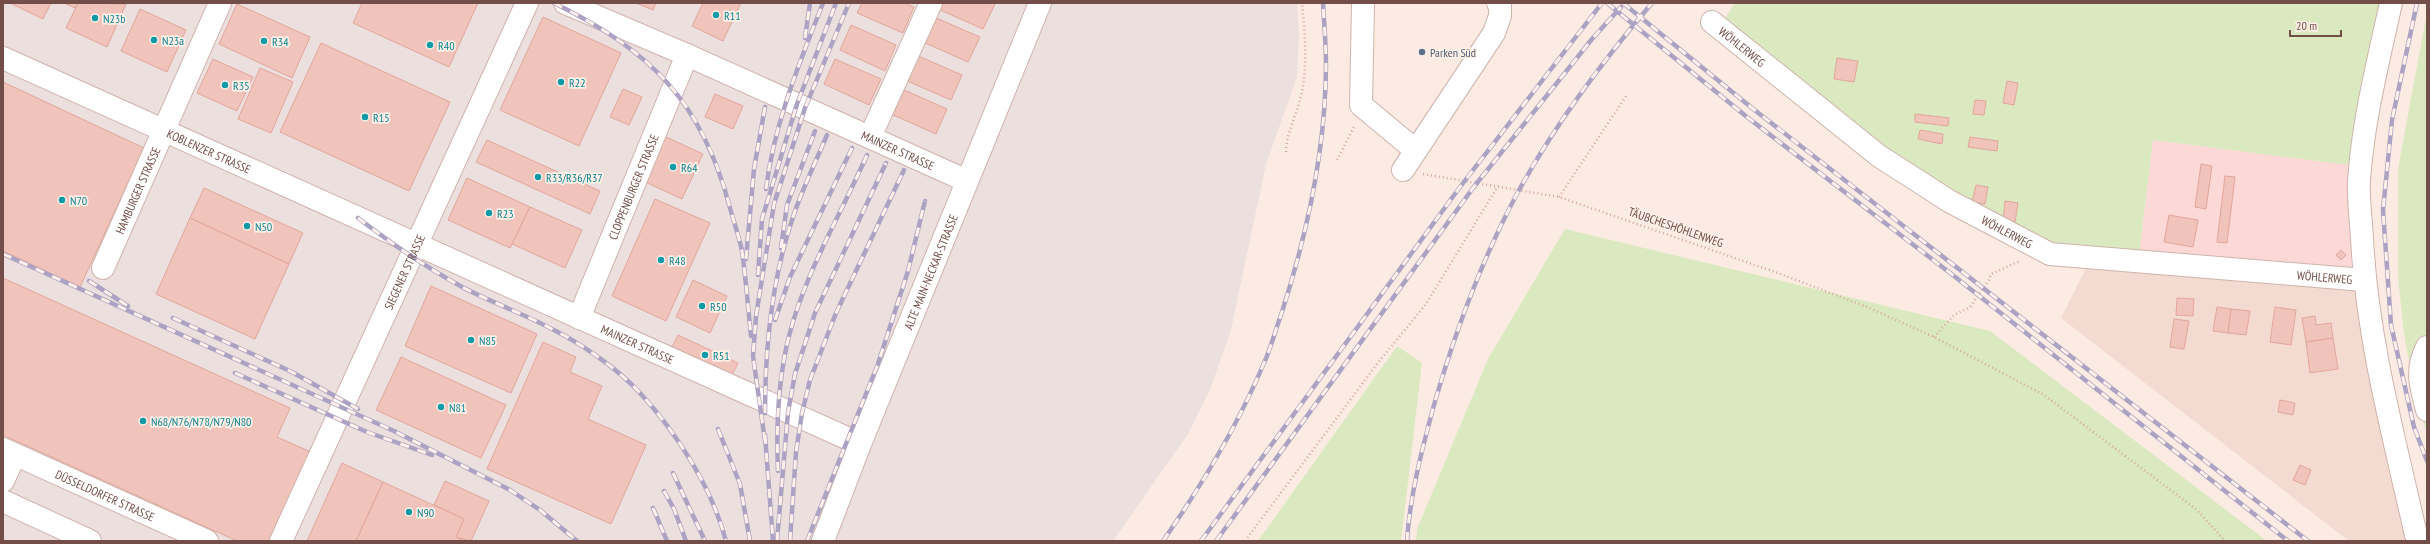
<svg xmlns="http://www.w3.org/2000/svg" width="2430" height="544" viewBox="0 0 2430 544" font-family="'PT Sans Narrow',sans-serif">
	<rect width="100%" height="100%" fill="#fcebe2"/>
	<polygon fill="#f3dbd1" points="2091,258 2364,280 2408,541 2349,541 2061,318"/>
	<polygon fill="#fcd8d6" points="2153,140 2350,165 2364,280 2138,263"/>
	<polygon fill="#ebe0dd" points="3,3 1297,3 1299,36 1297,77 1266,164 1231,330 1211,387 1188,434 1113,541 3,541"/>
	<g fill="#dbe9c1">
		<polygon points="1735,3 2384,3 2350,165 2153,140 2138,263 2091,258 2018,233 1902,165 1723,21"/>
		<polygon points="2427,12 2427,433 2416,400 2404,334 2398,277 2398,169"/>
		<polygon points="1565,229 1990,331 2267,541 1416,541 1417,529 1488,359"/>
		<polygon points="1397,346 1422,363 1401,541 1258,541"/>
	</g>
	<g fill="#f0c3bb" stroke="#e3a59b">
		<polygon points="10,3 51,3 43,19"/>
		<polygon points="64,3 78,3 75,8"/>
		<polygon points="78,3 126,4 107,47 66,28"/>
		<polygon points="362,3 478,3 449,67 353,23"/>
		<polygon points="636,3 656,3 653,10"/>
		<polygon points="703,3 741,3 723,41 692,26"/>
		<polygon points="862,3 904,3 914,7 903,33 857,13"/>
		<polygon points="941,3 993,3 995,4 983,29 938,9"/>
		<polygon points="237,4 310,37 292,78 219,44"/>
		<polygon points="140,9 186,30 167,72 121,51"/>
		<polygon points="543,17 621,53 579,146 500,110"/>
		<polygon points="934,17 980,37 968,62 923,42"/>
		<polygon points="851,25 896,45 885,71 840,50"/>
		<polygon points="321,43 450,102 409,191 280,132"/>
		<polygon points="916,55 962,75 951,100 905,80"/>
		<polygon points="1837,58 1858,61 1854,82 1834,79"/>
		<polygon points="213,59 253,77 237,111 197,93"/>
		<polygon points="835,59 881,79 869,105 824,84"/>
		<polygon points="260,68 293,82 271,133 238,119"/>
		<polygon points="2007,81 2018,83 2014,105 2003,103"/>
		<polygon points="3,82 144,148 80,287 3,251"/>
		<polygon points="623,89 642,97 629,125 610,117"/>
		<polygon points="902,89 947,109 936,134 891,114"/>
		<polygon points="715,94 743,106 733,129 705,117"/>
		<polygon points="1975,100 1986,101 1984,115 1973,114"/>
		<polygon points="1915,114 1949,118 1948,126 1915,122"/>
		<polygon points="1920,130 1943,134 1942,144 1918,139"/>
		<polygon points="664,136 703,154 682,199 643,181"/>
		<polygon points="1970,137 1998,141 1997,151 1968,147"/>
		<polygon points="487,140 600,191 590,214 476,162"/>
		<polygon points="2201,164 2212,166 2206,209 2195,207"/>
		<polygon points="2225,176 2235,177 2227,243 2217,242"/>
		<polygon points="467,178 530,207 510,248 448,220"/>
		<polygon points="1976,185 1988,187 1985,204 1972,202"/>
		<polygon points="204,188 303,233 289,264 190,218"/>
		<polygon points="655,199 710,223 666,321 612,296"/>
		<polygon points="2005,201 2018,203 2015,222 2003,221"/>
		<polygon points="530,207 582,230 565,268 512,244"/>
		<polygon points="2169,215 2198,220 2193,247 2164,242"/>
		<polygon points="190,218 289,264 255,339 156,294"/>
		<polygon points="2341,250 2346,255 2341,260 2336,255"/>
		<polygon points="3,278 290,408 277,437 311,452 270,541 237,541 3,435"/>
		<polygon points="693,280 727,296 710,333 676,317"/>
		<polygon points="431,286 537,334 511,393 405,346"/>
		<polygon points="2177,298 2194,299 2193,316 2176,315"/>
		<polygon points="2217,307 2231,309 2228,333 2213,331"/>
		<polygon points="2275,307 2296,310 2291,345 2270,342"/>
		<polygon points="2231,309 2250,311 2246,335 2228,333"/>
		<polygon points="2315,316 2316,325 2331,323 2333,338 2306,342 2302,318"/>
		<polygon points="2174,319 2189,321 2184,349 2170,347"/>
		<polygon points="678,335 738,363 732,375 672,347"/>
		<polygon points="2333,338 2338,369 2310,373 2306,342"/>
		<polygon points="543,342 576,357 570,372 602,386 588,419 646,445 611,524 487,469"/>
		<polygon points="401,357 506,405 481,458 376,410"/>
		<polygon points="2280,400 2295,403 2293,415 2278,412"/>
		<polygon points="342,463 383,482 356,541 307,541"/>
		<polygon points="2300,465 2311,470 2305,485 2293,480"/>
		<polygon points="445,481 489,501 471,541 456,537 464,519 434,505"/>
		<polygon points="383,482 464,519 456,537 465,541 356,541"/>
	</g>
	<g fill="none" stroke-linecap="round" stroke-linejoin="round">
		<g stroke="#cfb3ac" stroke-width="24">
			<g id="minor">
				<path id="s1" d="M565 3 687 55 967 181"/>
				<polyline points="1363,3 1361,105 1415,150"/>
				<path d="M2391 3C2378 62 2363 121 2359 181 2358 200 2361 220 2362 238 2367 339 2394 437 2416 535"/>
				<path id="s2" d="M1712 22 1879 156 1949 201 2050 254 2364 280"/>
				<path id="s3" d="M3 58 860 444"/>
				<polyline points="870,137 931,3"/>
				<polyline points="1403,170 1494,33 1500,16 1500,5 1498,3"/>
				<path id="s4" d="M103 268 220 3"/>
				<path id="s5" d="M579 318 687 55"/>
				<path d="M2427 347C2415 370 2421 386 2427 410"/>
				<path id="s6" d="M3 449 207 541"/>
				<polyline points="3,481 15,455"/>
				<polyline points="3,501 90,541"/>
				<path id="s7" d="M281 541 527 3"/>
				<path id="s8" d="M823 541 860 444 1040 3"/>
			</g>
		</g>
		<g stroke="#d5a69e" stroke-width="2.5" stroke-dasharray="1 3" stroke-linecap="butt">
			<path d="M1286 152C1286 133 1297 115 1301 96 1308 66 1305 33 1302 3"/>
			<polyline points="1337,160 1355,125"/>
			<polyline points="1423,174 1559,197 1778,273 1867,307 1934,337 2044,395 2197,510 2225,541"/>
			<polyline points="1559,197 1626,96"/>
			<polyline points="1934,337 1954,315 1970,307 1989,280 1991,274 2020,261"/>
			<polyline points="1245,541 1377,364 1426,304 1498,186"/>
		</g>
		<use href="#minor" stroke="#fff" stroke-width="22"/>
		<g stroke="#aca2c4" stroke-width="4.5">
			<g id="rail">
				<path d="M554 3C651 51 702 101 730 208 734 222 739 237 742 251 746 279 748 308 751 336"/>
				<polyline points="1607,3 1747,117 1954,276 2288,541"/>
				<polyline points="1623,3 1752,108 2308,541"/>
				<polyline points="2417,3 2392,120 2383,210 2391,325 2414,427 2427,461"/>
				<polyline points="805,38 810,3"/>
				<path d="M766 189C774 124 799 64 823 3"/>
				<path d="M358 218C392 244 427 268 464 288 493 303 524 314 552 329 582 344 618 369 640 393 677 433 712 488 726 541"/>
				<polyline points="781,248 787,205 815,131"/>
				<polyline points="3,254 394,431 510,490 540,510 577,541"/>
				<polyline points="746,259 754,169 765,107"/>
				<polyline points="758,275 762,219 797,104 836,3"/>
				<polyline points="89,281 128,306"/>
				<polyline points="173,318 290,371 358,409"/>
				<polyline points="775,320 790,277 852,148"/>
				<polyline points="235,373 367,432 432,455"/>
				<path d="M765 413C765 347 772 277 794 214 803 188 816 161 827 135"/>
				<polyline points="718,429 740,484 750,541"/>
				<polyline points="765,435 773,541"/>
				<polyline points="765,441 753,356 756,316 774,204 805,108 849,3"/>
				<path d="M778 471C776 426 778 380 789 336 805 273 841 214 867 155"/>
				<polyline points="673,473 705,541"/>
				<polyline points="664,491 674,509 686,541"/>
				<polyline points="653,508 667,541"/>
				<polyline points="777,541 788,412 795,374 815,313 886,163"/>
				<polyline points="790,541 796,452 802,413 810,380 836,313 904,170"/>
				<polyline points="807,541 878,364 908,271 925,201"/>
				<path d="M1163 541C1202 485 1237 427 1264 363 1271 348 1275 331 1281 315 1307 235 1326 148 1326 63 1326 43 1324 23 1323 3"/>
				<polyline points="1201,541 1460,187 1602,3"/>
				<polyline points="1216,541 1473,188 1592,39 1621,7"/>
				<path d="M1407 541C1410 495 1422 449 1434 405 1455 332 1482 259 1518 192 1555 124 1602 62 1652 3"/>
			</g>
		</g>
		<use href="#rail" stroke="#fff0e8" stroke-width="3" stroke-dasharray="9" stroke-linecap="butt"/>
	</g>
	<g fill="#0f9aa8" stroke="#fff0e8" stroke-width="1.5">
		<circle cx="716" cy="15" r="4"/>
		<circle cx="95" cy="18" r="4"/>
		<circle cx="154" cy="40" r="4"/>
		<circle cx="264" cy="41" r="4"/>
		<circle cx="430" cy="45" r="4"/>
		<circle cx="561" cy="82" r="4"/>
		<circle cx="225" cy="85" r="4"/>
		<circle cx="365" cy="117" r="4"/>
		<circle cx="673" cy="167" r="4"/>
		<circle cx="538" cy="177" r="4"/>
		<circle cx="62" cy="200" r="4"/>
		<circle cx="489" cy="213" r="4"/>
		<circle cx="247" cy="226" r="4"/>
		<circle cx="661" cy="260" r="4"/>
		<circle cx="702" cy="306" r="4"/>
		<circle cx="471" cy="340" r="4"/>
		<circle cx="705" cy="355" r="4"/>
		<circle cx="441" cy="407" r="4"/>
		<circle cx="143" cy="421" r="4"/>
		<circle cx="409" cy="512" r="4"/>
	</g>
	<circle fill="#5c6f8a" stroke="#fff0e8" stroke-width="1.5" cx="1422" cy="52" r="4"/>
	<g text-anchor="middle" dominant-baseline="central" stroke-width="3.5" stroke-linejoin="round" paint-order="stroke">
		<g font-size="12" fill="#0d838f" stroke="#fff0e8" text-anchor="start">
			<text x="724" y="15">R11</text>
			<text x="103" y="18">N23b</text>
			<text x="162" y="40">N23a</text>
			<text x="272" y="41">R34</text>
			<text x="438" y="45">R40</text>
			<text x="569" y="82">R22</text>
			<text x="233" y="85">R35</text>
			<text x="373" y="117">R15</text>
			<text x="681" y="167">R64</text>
			<text x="546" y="177">R33/R36/R37</text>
			<text x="70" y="200">N70</text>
			<text x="497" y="213">R23</text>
			<text x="255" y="226">N50</text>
			<text x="669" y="260">R48</text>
			<text x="710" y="306">R50</text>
			<text x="479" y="340">N85</text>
			<text x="713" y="355">R51</text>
			<text x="449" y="407">N81</text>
			<text x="151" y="421">N68/N76/N78/N79/N80</text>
			<text x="417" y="512">N90</text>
		</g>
		<g font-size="12" fill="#734e49" stroke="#fff0e8">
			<text stroke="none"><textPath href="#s2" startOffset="39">WÖHLERWEG</textPath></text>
			<text stroke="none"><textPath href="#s1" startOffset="364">MAINZER STRASSE</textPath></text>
			<text stroke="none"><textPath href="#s3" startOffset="226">KOBLENZER STRASSE</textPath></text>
			<text stroke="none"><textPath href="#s5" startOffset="142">CLOPPENBURGER STRASSE</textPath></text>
			<text stroke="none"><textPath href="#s4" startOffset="85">HAMBURGER STRASSE</textPath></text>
			<text transform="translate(1676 227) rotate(19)">TÄUBCHESHÖHLENWEG</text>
			<text stroke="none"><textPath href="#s2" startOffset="363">WÖHLERWEG</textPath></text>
			<text stroke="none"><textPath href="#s7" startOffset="296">SIEGENER STRASSE</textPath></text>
			<text stroke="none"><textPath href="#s8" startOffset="290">ALTE MAIN-NECKAR-STRASSE</textPath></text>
			<text stroke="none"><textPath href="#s2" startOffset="687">WÖHLERWEG</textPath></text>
			<text stroke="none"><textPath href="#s3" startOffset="696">MAINZER STRASSE</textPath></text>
			<text stroke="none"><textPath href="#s6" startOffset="112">DÜSSELDORFER STRASSE</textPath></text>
		</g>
		<g font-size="12" fill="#4e5e75" stroke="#fff0e8" text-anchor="start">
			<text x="1430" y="52">Parken Süd</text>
		</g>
	</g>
	<rect width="2430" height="544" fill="none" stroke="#734e49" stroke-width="8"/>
	<path d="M2290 30v6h51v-6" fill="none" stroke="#734e49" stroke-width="2"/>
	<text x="2296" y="30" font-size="12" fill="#734e49" stroke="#fff0e8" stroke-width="3" paint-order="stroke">20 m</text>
</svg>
